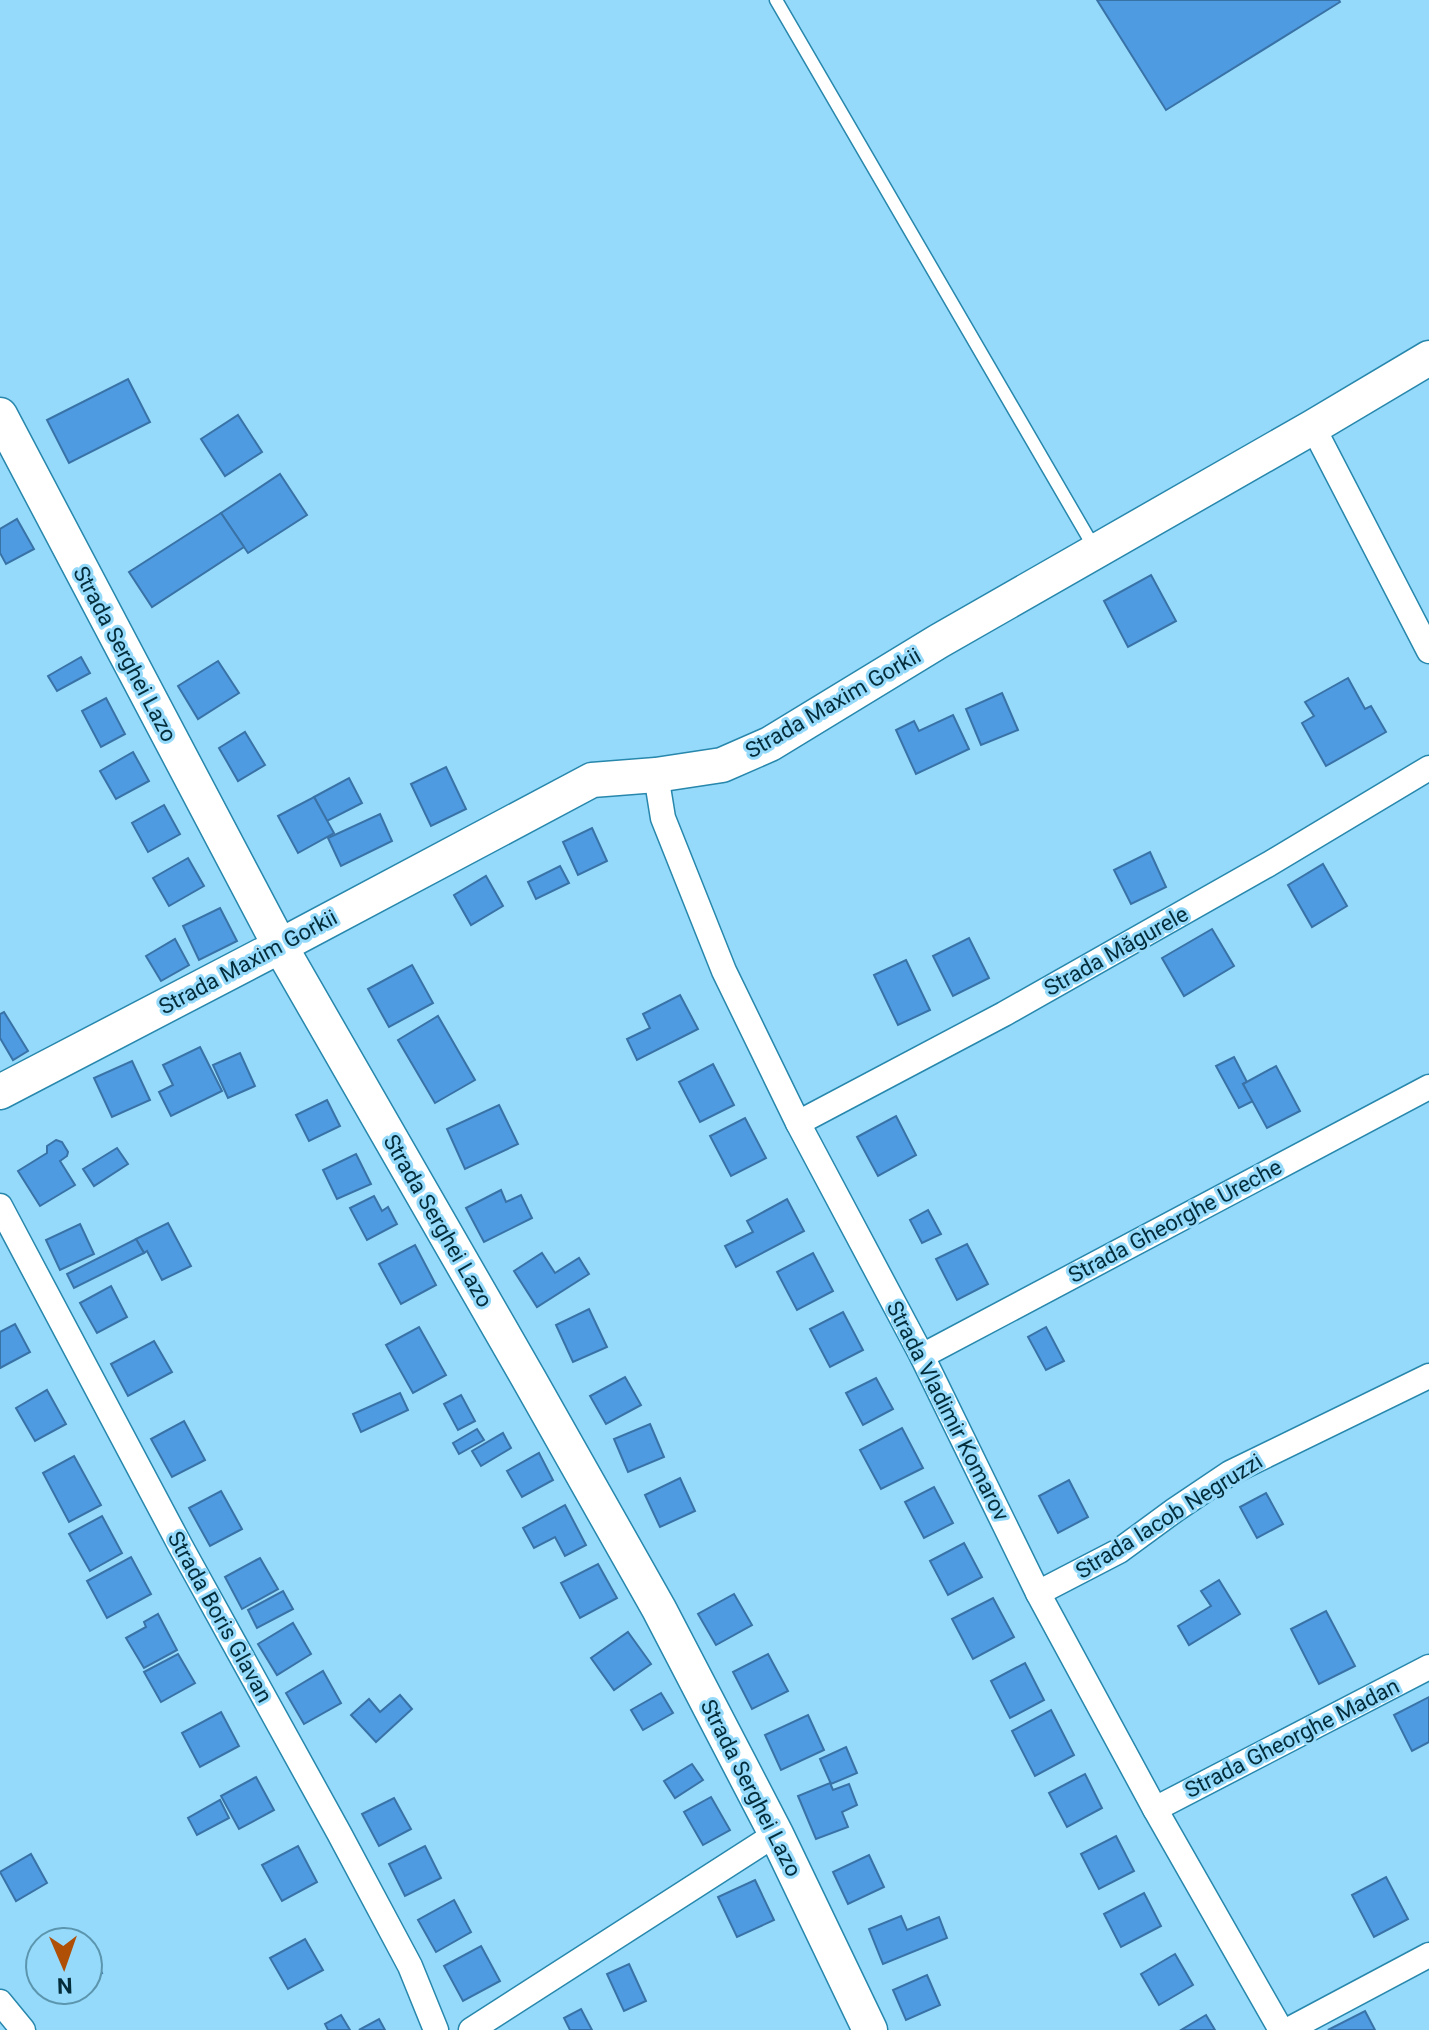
<svg xmlns="http://www.w3.org/2000/svg" width="1429" height="2030" viewBox="0 0 1429 2030" font-family="Roboto,sans-serif">
	<rect width="100%" height="100%" fill="#95dafa"/>
	<g fill="#4e9be2" stroke="#3972a6" stroke-width="2">
		<polygon points="1097,0 1339,0 1340,2 1166,110"/>
		<polygon points="128,379 150,422 69,463 47,420"/>
		<polygon points="238,415 262,452 225,476 201,439"/>
		<polygon points="280,474 307,515 248,553 221,513"/>
		<polygon points="221,513 244,547 152,607 129,572"/>
		<polygon points="17,519 34,549 6,564 0,553 0,529"/>
		<polygon points="1151,575 1176,621 1128,647 1104,601"/>
		<polygon points="81,657 90,673 57,691 48,676"/>
		<polygon points="218,661 239,693 198,719 178,686"/>
		<polygon points="1348,678 1365,709 1371,706 1386,732 1326,766 1302,723 1314,716 1305,702"/>
		<polygon points="1002,693 1018,730 981,745 966,709"/>
		<polygon points="106,698 125,734 101,747 82,711"/>
		<polygon points="953,715 969,749 916,774 896,730 914,721 919,731"/>
		<polygon points="245,732 265,765 238,781 219,748"/>
		<polygon points="133,752 149,781 116,799 100,771"/>
		<polygon points="446,767 466,809 431,826 411,784"/>
		<polygon points="349,778 362,803 327,821 314,797"/>
		<polygon points="314,797 334,833 298,853 278,816"/>
		<polygon points="164,805 180,834 148,852 132,823"/>
		<polygon points="380,814 392,841 341,866 328,838"/>
		<polygon points="592,828 607,861 578,875 563,842"/>
		<polygon points="1150,852 1166,887 1131,904 1114,870"/>
		<polygon points="188,858 204,886 169,906 153,878"/>
		<polygon points="1323,864 1347,906 1312,927 1288,885"/>
		<polygon points="560,866 569,883 536,899 528,882"/>
		<polygon points="486,876 503,906 471,925 454,895"/>
		<polygon points="220,908 237,941 199,960 183,926"/>
		<polygon points="1212,929 1234,966 1184,996 1162,958"/>
		<polygon points="969,938 989,978 953,996 933,956"/>
		<polygon points="175,939 189,965 161,981 146,956"/>
		<polygon points="906,960 930,1010 898,1025 874,975"/>
		<polygon points="412,965 433,1003 389,1027 368,989"/>
		<polygon points="680,995 698,1029 637,1060 627,1039 650,1028 643,1014"/>
		<polygon points="4,1012 28,1051 13,1060 0,1038 0,1014"/>
		<polygon points="438,1016 475,1080 435,1103 398,1040"/>
		<polygon points="200,1047 222,1091 171,1116 159,1092 173,1085 163,1065"/>
		<polygon points="240,1053 255,1086 228,1098 213,1065"/>
		<polygon points="1234,1057 1247,1082 1243,1084 1253,1101 1239,1108 1216,1066"/>
		<polygon points="132,1061 150,1100 112,1117 94,1078"/>
		<polygon points="713,1064 734,1105 700,1122 679,1082"/>
		<polygon points="1276,1066 1300,1111 1267,1128 1243,1084"/>
		<polygon points="327,1100 340,1126 309,1141 296,1115"/>
		<polygon points="499,1105 518,1144 465,1169 447,1129"/>
		<polygon points="896,1116 916,1155 878,1176 857,1137"/>
		<polygon points="745,1118 766,1158 731,1176 710,1136"/>
		<polygon points="56,1140 62,1142 68,1152 67,1156 60,1161 75,1185 40,1206 18,1171 47,1153 47,1146"/>
		<polygon points="117,1148 128,1164 94,1186 83,1169"/>
		<polygon points="356,1154 371,1184 337,1199 323,1170"/>
		<polygon points="501,1190 506,1202 521,1195 532,1218 484,1242 466,1208"/>
		<polygon points="374,1196 382,1211 388,1207 397,1224 367,1240 350,1208"/>
		<polygon points="787,1199 804,1231 736,1267 725,1246 753,1232 747,1221"/>
		<polygon points="928,1210 941,1234 922,1243 910,1220"/>
		<polygon points="168,1223 191,1266 162,1280 147,1251 144,1253 136,1239"/>
		<polygon points="80,1224 94,1254 60,1270 46,1240"/>
		<polygon points="136,1239 144,1253 74,1288 67,1274"/>
		<polygon points="967,1244 988,1284 957,1300 936,1259"/>
		<polygon points="415,1245 436,1285 401,1304 379,1264"/>
		<polygon points="542,1253 555,1273 579,1258 589,1274 537,1307 514,1271"/>
		<polygon points="813,1253 833,1291 797,1310 777,1272"/>
		<polygon points="111,1286 127,1317 97,1333 80,1303"/>
		<polygon points="589,1309 607,1347 573,1362 556,1325"/>
		<polygon points="843,1312 863,1350 830,1367 810,1329"/>
		<polygon points="15,1324 30,1352 0,1368 0,1332"/>
		<polygon points="419,1327 446,1375 413,1393 386,1345"/>
		<polygon points="1046,1327 1064,1361 1046,1370 1028,1337"/>
		<polygon points="154,1341 172,1372 128,1396 111,1364"/>
		<polygon points="625,1377 641,1405 606,1424 590,1396"/>
		<polygon points="876,1378 893,1409 863,1425 846,1393"/>
		<polygon points="47,1390 66,1424 35,1441 16,1408"/>
		<polygon points="400,1393 408,1410 361,1432 353,1414"/>
		<polygon points="461,1395 475,1421 458,1430 444,1404"/>
		<polygon points="184,1421 205,1460 172,1477 151,1439"/>
		<polygon points="650,1424 664,1457 628,1472 614,1439"/>
		<polygon points="902,1428 923,1468 881,1489 860,1450"/>
		<polygon points="477,1429 484,1440 459,1454 453,1443"/>
		<polygon points="503,1433 511,1448 481,1466 472,1451"/>
		<polygon points="539,1453 553,1480 522,1497 507,1471"/>
		<polygon points="74,1456 101,1505 69,1522 43,1473"/>
		<polygon points="680,1478 695,1511 660,1527 645,1495"/>
		<polygon points="1069,1480 1088,1517 1058,1533 1039,1496"/>
		<polygon points="934,1487 953,1523 924,1538 905,1502"/>
		<polygon points="221,1491 242,1529 210,1546 189,1508"/>
		<polygon points="1266,1493 1283,1524 1257,1538 1240,1507"/>
		<polygon points="565,1505 586,1545 565,1556 555,1537 534,1548 523,1528"/>
		<polygon points="102,1516 122,1553 90,1571 69,1534"/>
		<polygon points="964,1543 982,1577 948,1595 930,1561"/>
		<polygon points="131,1557 151,1594 107,1618 87,1581"/>
		<polygon points="260,1558 278,1589 242,1609 225,1577"/>
		<polygon points="598,1564 617,1598 580,1618 561,1583"/>
		<polygon points="1219,1580 1240,1614 1189,1645 1178,1626 1211,1606 1201,1591"/>
		<polygon points="283,1591 293,1609 257,1628 248,1610"/>
		<polygon points="734,1594 752,1625 716,1645 698,1614"/>
		<polygon points="993,1598 1014,1637 973,1659 952,1619"/>
		<polygon points="1326,1611 1355,1666 1319,1684 1291,1629"/>
		<polygon points="158,1614 177,1650 144,1668 126,1638 146,1627 144,1622"/>
		<polygon points="293,1623 311,1654 277,1675 258,1644"/>
		<polygon points="628,1632 651,1664 614,1690 591,1658"/>
		<polygon points="178,1654 195,1683 161,1702 144,1672"/>
		<polygon points="768,1654 788,1691 752,1709 733,1672"/>
		<polygon points="1025,1663 1044,1700 1010,1718 991,1681"/>
		<polygon points="323,1671 341,1703 304,1724 286,1693"/>
		<polygon points="661,1693 673,1713 643,1730 631,1710"/>
		<polygon points="400,1695 412,1709 376,1742 351,1715 369,1699 380,1712"/>
		<polygon points="1429,1697 1429,1742 1412,1751 1394,1715"/>
		<polygon points="1051,1710 1074,1755 1035,1776 1012,1731"/>
		<polygon points="221,1712 239,1746 200,1767 182,1733"/>
		<polygon points="808,1715 824,1750 781,1770 765,1735"/>
		<polygon points="846,1747 857,1773 831,1784 820,1759"/>
		<polygon points="692,1764 703,1780 675,1798 664,1781"/>
		<polygon points="1085,1774 1102,1808 1067,1827 1049,1793"/>
		<polygon points="256,1777 274,1810 239,1829 221,1796"/>
		<polygon points="830,1783 833,1790 849,1784 857,1805 842,1812 848,1827 816,1839 798,1796"/>
		<polygon points="711,1797 730,1830 703,1845 684,1812"/>
		<polygon points="394,1798 411,1829 379,1846 362,1814"/>
		<polygon points="220,1800 229,1818 197,1835 188,1818"/>
		<polygon points="1116,1836 1134,1871 1099,1889 1081,1854"/>
		<polygon points="298,1846 317,1882 282,1901 262,1865"/>
		<polygon points="425,1846 441,1878 405,1896 389,1864"/>
		<polygon points="31,1854 47,1883 16,1901 0,1872"/>
		<polygon points="869,1855 884,1887 848,1904 833,1872"/>
		<polygon points="1386,1877 1408,1919 1374,1937 1352,1895"/>
		<polygon points="755,1880 774,1920 737,1937 718,1897"/>
		<polygon points="1144,1893 1161,1926 1121,1947 1104,1914"/>
		<polygon points="454,1900 471,1932 436,1952 418,1920"/>
		<polygon points="901,1916 907,1930 939,1917 947,1938 883,1964 869,1929"/>
		<polygon points="305,1939 323,1970 288,1989 270,1958"/>
		<polygon points="481,1946 500,1981 463,2001 444,1966"/>
		<polygon points="88,1949 102,1973 88,1980"/>
		<polygon points="1175,1954 1193,1985 1159,2005 1141,1974"/>
		<polygon points="629,1964 646,2001 624,2011 607,1974"/>
		<polygon points="927,1975 940,2005 906,2020 893,1990"/>
		<polygon points="581,2009 592,2030 570,2030 564,2018"/>
		<polygon points="1365,2011 1375,2030 1328,2030"/>
		<polygon points="341,2015 350,2030 328,2030 325,2024"/>
		<polygon points="1206,2015 1215,2030 1181,2030"/>
		<polygon points="379,2019 385,2030 359,2030"/>
	</g>
	<g fill="none" stroke-linecap="round" stroke-linejoin="round">
		<g stroke="#2787ac" stroke-width="15">
			<polyline id="lane" points="776,0 1095,549"/>
		</g>
		<g stroke="#2787ac" stroke-width="27">
			<g id="street">
				<polyline points="1313,427 1429,651"/>
				<polyline points="656,775 663,818 724,971 798,1123 922,1356 1038,1593 1155,1809 1281,2030"/>
				<polyline points="798,1123 1004,1014 1269,864 1429,768"/>
				<polyline points="0,1206 181,1547 339,1833 410,1966 436,2030"/>
				<polyline points="922,1356 1429,1087"/>
				<polyline points="1038,1593 1119,1551 1175,1510 1230,1473 1429,1376"/>
				<polyline points="1155,1809 1429,1667"/>
				<polyline points="0,2002 23,2030"/>
				<polyline points="471,2030 776,1834"/>
				<polyline points="1288,2030 1429,1955"/>
			</g>
		</g>
		<g stroke="#2787ac" stroke-width="37">
			<g id="secondary">
				<polyline points="0,415 280,946 530,1381 659,1609 776,1834 870,2030"/>
				<polyline points="0,1092 280,946 592,780 656,775 722,765 770,744 939,641 1313,427 1429,358"/>
			</g>
		</g>
		<use href="#lane" stroke="#fff" stroke-width="12"/>
		<use href="#street" stroke="#fff" stroke-width="24"/>
		<use href="#secondary" stroke="#fff" stroke-width="34"/>
	</g>
	<g text-anchor="middle" dominant-baseline="central" stroke-width="6" stroke-linejoin="round" paint-order="stroke">
		<g font-size="22" fill="#042d3c" stroke="#95dafa">
			<text transform="translate(125 654) rotate(62)">Strada Serghei Lazo</text>
			<text transform="translate(833 703) rotate(-30)">Strada Maxim Gorkii</text>
			<text transform="translate(1116 951) rotate(-29)">Strada Măgurele</text>
			<text transform="translate(248 962) rotate(-28)">Strada Maxim Gorkii</text>
			<text transform="translate(438 1221) rotate(60)">Strada Serghei Lazo</text>
			<text transform="translate(1175 1221) rotate(-28)">Strada Gheorghe Ureche</text>
			<text transform="translate(948 1411) rotate(63)">Strada Vladimir Komarov</text>
			<text transform="translate(1169 1516) rotate(-32)">Strada Iacob Negruzzi</text>
			<text transform="translate(220 1617) rotate(61)">Strada Boris Glavan</text>
			<text transform="translate(1292 1738) rotate(-27)">Strada Gheorghe Madan</text>
			<text transform="translate(751 1788) rotate(63)">Strada Serghei Lazo</text>
		</g>
	</g>
	<g transform="translate(64 1966) rotate(178)"><circle r="38" fill="#95dafa" stroke="#5b95ae" stroke-width="2"/>
	<path d="M0-6L14 30L0 20L-14 30Z" fill="#b05007"/>
	<text y="-12" font-size="22" font-weight="bold" text-anchor="middle" fill="#042d3c">N</text>
	</g>
</svg>
